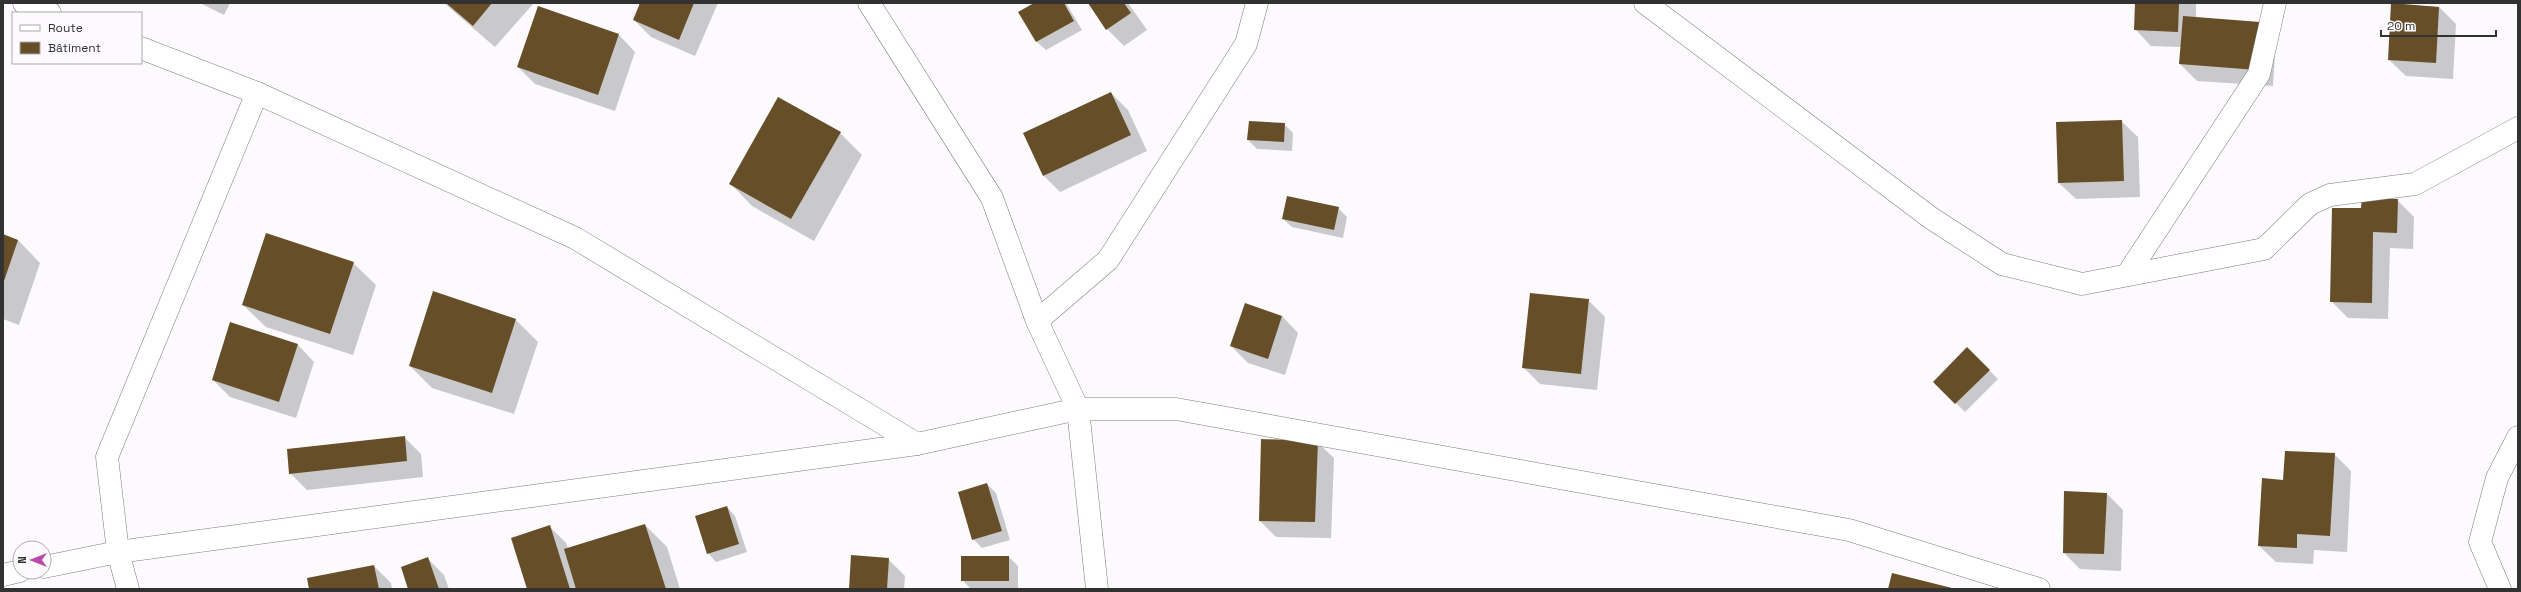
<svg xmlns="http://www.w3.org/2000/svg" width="2521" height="592" viewBox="0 0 2521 592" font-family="'Space Grotesk',sans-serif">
	<rect width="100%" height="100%" fill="#fcfafd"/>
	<g fill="#0003">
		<polygon points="200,3 230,3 224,15"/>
		<polygon points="444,3 534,3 495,47"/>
		<polygon points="641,3 718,3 695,56 651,37 634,20"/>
		<polygon points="1036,3 1066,3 1082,30 1046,50 1037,42 1020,13"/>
		<polygon points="1089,3 1128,3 1147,30 1124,46 1107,29"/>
		<polygon points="2136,3 2196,3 2196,18 2276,39 2273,86 2197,81 2180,64 2181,47 2151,46 2135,29"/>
		<polygon points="2392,4 2439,7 2456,24 2453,79 2406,76 2389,60"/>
		<polygon points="619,35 635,52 615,111 535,84 518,67"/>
		<polygon points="1111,93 1128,110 1147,151 1060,192 1044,176"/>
		<polygon points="2121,121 2138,137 2140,197 2076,199 2059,183"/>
		<polygon points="1284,124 1293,133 1292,151 1257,149 1248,140"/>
		<polygon points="840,133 862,155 814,241 752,206 730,183"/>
		<polygon points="2397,200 2414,217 2413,249 2390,248 2388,319 2348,318 2331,301 2362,209"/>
		<polygon points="1338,208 1347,217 1343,238 1292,227 1283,219"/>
		<polygon points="3,235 18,240 40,263 19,325 3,319"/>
		<polygon points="353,263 376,285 353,355 266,327 243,305"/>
		<polygon points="1588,300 1605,317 1597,390 1540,384 1523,367"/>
		<polygon points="1282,316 1298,333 1285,375 1248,363 1231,346"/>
		<polygon points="516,320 538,342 514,414 432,388 410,366"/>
		<polygon points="298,345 314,362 296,418 230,397 213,380"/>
		<polygon points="1967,348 1998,379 1965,412 1935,382"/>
		<polygon points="404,437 421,454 423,477 307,490 290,473"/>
		<polygon points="1317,442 1334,458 1331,538 1276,537 1260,521"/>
		<polygon points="2334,454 2351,471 2347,552 2314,550 2313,564 2276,562 2259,546 2284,481"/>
		<polygon points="987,484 996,493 1010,540 982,548 973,539"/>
		<polygon points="2107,494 2123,510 2121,571 2080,569 2064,553"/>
		<polygon points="727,507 735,516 747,552 716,562 708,553"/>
		<polygon points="645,525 667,547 680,589 528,589 550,527 566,543 568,548"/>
		<polygon points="1009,557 1018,566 1018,589 971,589 962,580"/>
		<polygon points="428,559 444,575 449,589 409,589"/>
		<polygon points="888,559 905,576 904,589 850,589"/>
		<polygon points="374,566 391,583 392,589 310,589"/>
	</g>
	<g fill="#664f28">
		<polygon points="446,3 492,3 473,26"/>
		<polygon points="640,3 694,3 679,40 633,20"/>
		<polygon points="1034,3 1064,3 1074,21 1036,42 1018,12"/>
		<polygon points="1088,3 1124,3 1131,13 1106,30"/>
		<polygon points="2135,3 2179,3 2178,32 2134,30"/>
		<polygon points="2391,3 2439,7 2436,63 2388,60"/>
		<polygon points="538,6 619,34 598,95 517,67"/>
		<polygon points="2183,16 2260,22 2257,70 2179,64"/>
		<polygon points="1111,92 1131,135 1043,176 1023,133"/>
		<polygon points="778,97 841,132 791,219 729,184"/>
		<polygon points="2122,120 2124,181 2058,183 2056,122"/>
		<polygon points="1249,121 1285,123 1284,142 1247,140"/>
		<polygon points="1287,196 1339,207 1334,230 1282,219"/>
		<polygon points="2362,198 2398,199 2397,233 2373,232 2372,303 2330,302 2332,208 2361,208"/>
		<polygon points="266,233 354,262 330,334 242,305"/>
		<polygon points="3,234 18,240 3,284"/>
		<polygon points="433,291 516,319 492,393 409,366"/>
		<polygon points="1530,293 1589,299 1581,374 1522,368"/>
		<polygon points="1245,303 1282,316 1268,359 1230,346"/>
		<polygon points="230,322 298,344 279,402 212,380"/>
		<polygon points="1967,347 1990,370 1955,404 1933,382"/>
		<polygon points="405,436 407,461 289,474 287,449"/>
		<polygon points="1261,439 1318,441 1315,522 1259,521"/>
		<polygon points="2285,451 2335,453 2330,536 2297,534 2297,548 2258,546 2262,478 2283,480"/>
		<polygon points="987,483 1002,531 972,540 958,492"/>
		<polygon points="2064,491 2107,493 2104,554 2063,553"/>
		<polygon points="727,506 739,544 707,554 695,516"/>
		<polygon points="645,524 666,589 576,589 564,549"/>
		<polygon points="550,525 570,589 527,589 511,538"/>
		<polygon points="851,555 889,558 887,589 849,589"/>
		<rect x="961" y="556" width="48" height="25"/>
		<polygon points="428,557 439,589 408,589 401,567"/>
		<polygon points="374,565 379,589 309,589 307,578"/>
		<polygon points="1892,573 1952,588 1951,589 1888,589"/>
	</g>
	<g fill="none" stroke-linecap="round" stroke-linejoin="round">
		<g stroke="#7d7b7e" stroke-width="23">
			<g id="minor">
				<polyline points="24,3 50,13"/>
				<polyline points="869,3 992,198 1037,321 1078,409 1176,409 1849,530 2039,589"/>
				<polyline points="1645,3 1931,218 2002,264 2082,284 2264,249 2310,204 2330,195 2415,184 2518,128"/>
				<polyline points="141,48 257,93 575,238 917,444"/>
				<polyline points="2127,275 2259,74 2275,3"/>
				<polyline points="1037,321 1108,260 1246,44 1257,3"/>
				<polyline points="44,567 118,552 917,444 1078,409 1097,589"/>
				<polyline points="3,575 20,571"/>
				<polyline points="128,589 118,552 107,457 257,93"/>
				<polyline points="2500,589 2480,542 2497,478 2518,437"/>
			</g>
		</g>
		<use href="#minor" stroke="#fff" stroke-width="22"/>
	</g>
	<rect width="2521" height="592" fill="none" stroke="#323233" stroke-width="8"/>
	<rect x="12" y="12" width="130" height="52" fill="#fcfafd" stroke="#abaaac"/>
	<rect x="20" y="25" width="20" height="6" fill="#ffffff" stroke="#abaaac"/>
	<text x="48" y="32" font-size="12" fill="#323233">Route</text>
	<rect x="20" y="42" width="20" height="12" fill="#664f28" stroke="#abaaac"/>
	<text x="48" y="52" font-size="12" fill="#323233">Bâtiment</text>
	<g transform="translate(32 560) rotate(270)"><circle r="19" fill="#fcfafd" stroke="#abaaac"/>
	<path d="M0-3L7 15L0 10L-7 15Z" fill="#ba4ba9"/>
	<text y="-6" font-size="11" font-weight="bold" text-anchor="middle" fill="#323233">N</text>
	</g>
	<path d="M2381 30v6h115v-6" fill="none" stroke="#323233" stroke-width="2"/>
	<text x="2387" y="30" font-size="12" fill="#323233" stroke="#fcfafd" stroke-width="3" paint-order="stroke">20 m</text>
</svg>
